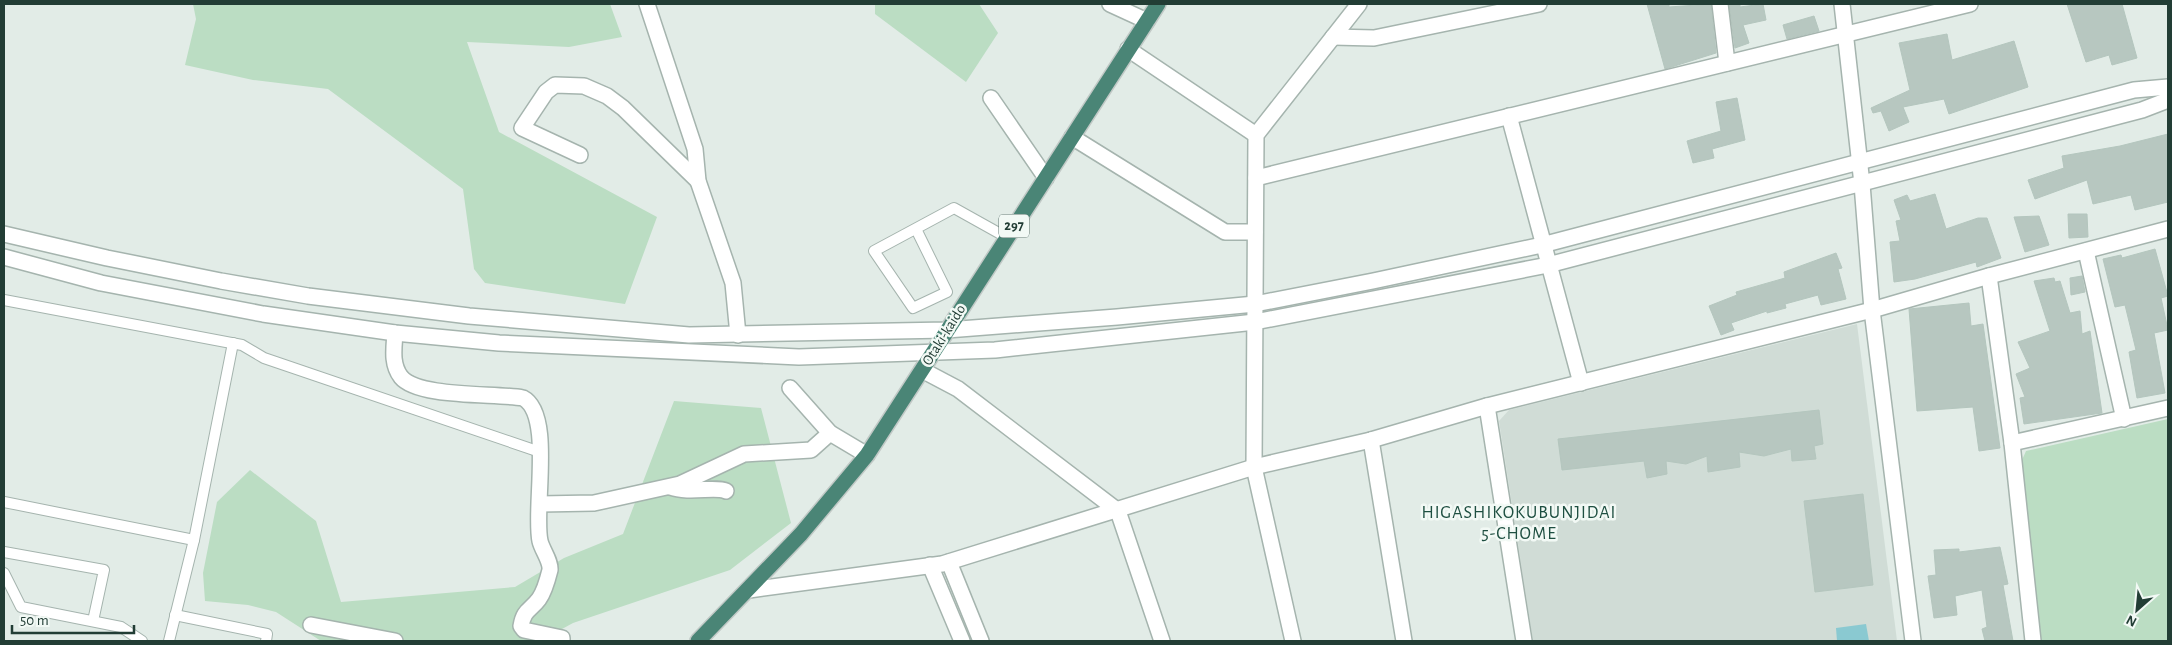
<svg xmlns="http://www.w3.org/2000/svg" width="2172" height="645" viewBox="0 0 2172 645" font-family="'Alegreya Sans',sans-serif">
	<rect width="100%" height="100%" fill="#e2ece7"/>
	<polygon fill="#d0dcd6" points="1857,324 1897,641 1533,641 1499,421 1509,410"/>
	<g fill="#bbddc3">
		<polygon points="193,4 610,4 622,37 569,47 467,42 499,132 657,217 625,304 485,283 474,269 463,189 328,89 253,80 185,65 196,19"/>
		<polygon points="875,4 979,4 998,33 966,82 875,14"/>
		<polygon points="674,401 761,408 791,523 730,570 573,623 540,641 321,641 276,612 248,605 205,601 203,573 217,502 250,470 316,521 341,602 515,587 564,558 623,534"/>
		<polygon points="2168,419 2168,641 2041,641 2022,460 2026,451"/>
	</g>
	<polygon fill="#8ac9d1" points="1866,624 1869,641 1837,641 1836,628"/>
	<g fill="#b7c7c0" stroke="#b4c6be">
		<polygon points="1647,4 1669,4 1669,7 1711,4 1716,53 1665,69"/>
		<polygon points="1729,4 1740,4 1740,7 1763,4 1766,20 1743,25 1749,43 1735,48"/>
		<polygon points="2067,4 2122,4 2137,58 2112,65 2109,55 2086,62"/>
		<polygon points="1814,16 1819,31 1787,39 1783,25"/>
		<polygon points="1947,34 1952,60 2014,41 2028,87 1949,114 1944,99 1903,107 1909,122 1889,131 1881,111 1873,113 1871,108 1910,90 1899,43"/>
		<polygon points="1737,98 1745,140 1712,149 1714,158 1693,163 1687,141 1721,131 1716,102"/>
		<polygon points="2168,134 2168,202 2135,210 2131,195 2093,204 2087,180 2035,199 2028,180 2064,168 2062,156 2120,146"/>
		<polygon points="1935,194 1946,229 1978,218 1987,218 2001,258 1977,267 1976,262 1915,279 1894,282 1890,242 1900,241 1896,221 1901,220 1894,200 1907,195 1910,201"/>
		<polygon points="2068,214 2087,214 2088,237 2069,238"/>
		<polygon points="2039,216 2049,245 2025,252 2014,217"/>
		<polygon points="2155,249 2168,296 2161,298 2168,330 2154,333 2165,393 2137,398 2129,352 2136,350 2125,305 2115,307 2103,259 2121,255 2122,258"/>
		<polygon points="1836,253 1842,268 1838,269 1846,299 1821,305 1818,295 1785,304 1786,308 1767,313 1767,311 1731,323 1734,330 1721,335 1709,306 1737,295 1736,292 1785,278 1784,272"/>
		<polygon points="2082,276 2085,292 2071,295 2070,278"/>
		<polygon points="2054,278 2055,282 2060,281 2070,313 2080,311 2082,334 2090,331 2102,413 2024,424 2020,398 2025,397 2016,374 2030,368 2018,342 2050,331 2034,281"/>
		<polygon points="1969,303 1971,326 1983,324 2000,448 1979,451 1973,407 1917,411 1909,309"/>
		<polygon points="1819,410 1823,444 1814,446 1816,459 1792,461 1791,449 1764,456 1739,452 1740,467 1708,472 1707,456 1686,464 1666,461 1667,474 1647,478 1644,461 1562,470 1558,439"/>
		<polygon points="1863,494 1873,585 1815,592 1804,501"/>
		<polygon points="2000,547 2008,584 2003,585 2013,641 1985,641 1982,629 1987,627 1982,590 1955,596 1957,615 1934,618 1928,576 1936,575 1934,550 1959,549 1959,552"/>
	</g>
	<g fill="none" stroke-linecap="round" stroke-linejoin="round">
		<g stroke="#a5b4ae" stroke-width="12">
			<g id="service">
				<polyline points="916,229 947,292 913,308 874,251 954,208 1006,237"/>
				<polyline points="4,300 242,345 264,358 540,452"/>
				<polyline points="4,502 194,540"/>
				<polyline points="4,552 104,570 93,621"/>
				<polyline points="4,573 21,607 121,627 142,641"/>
				<polyline points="175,615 267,634 266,641"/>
				<polyline points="169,641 194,540 233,343"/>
			</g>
		</g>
		<g stroke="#a5b4ae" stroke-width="18">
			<g id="minor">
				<polyline points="647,4 695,149 698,181 733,283 738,335"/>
				<polyline points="1110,4 1147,21"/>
				<polyline points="1720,4 1727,63"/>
				<polyline points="1333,37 1374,38 1539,4"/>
				<polyline points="1128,49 1256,135"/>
				<polyline points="991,98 1046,178"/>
				<polyline points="1509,116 1581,383"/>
				<polyline points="1072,137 1225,232 1255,232"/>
				<polyline points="580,155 522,128 546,92 555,85 584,86 607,96 623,108 698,181"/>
				<polyline points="1256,178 1970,4"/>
				<polyline points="2086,251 2124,419"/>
				<polyline points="1989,276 2012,443 2033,641"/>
				<path d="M395 333C394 348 391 364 401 377 418 398 496 393 523 398 554 414 533 510 540 541 542 550 551 561 550 570 548 578 544 592 539 599 530 611 524 609 521 626L524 630 562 638V641"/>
				<polyline points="922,370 958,389 1118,511 1162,641"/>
				<polyline points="790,388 830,433 867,455"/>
				<polyline points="1487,406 1524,641"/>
				<polyline points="1371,440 1404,641"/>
				<polyline points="2012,443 2168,408"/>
				<path d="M670 487C690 494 715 486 726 491"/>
				<polyline points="540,504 594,503 680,484 744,454 811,450 830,433"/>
				<polyline points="949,562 981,641"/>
				<polyline points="930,565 962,641"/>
				<polyline points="749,590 942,564 1254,467 1371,440 1487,406 1872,310 1989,276 2168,229"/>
				<polyline points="311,625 395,641"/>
				<polyline points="1293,641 1254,467 1256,135 1359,4"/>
			</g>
		</g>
		<g stroke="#a5b4ae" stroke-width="18">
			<g id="tertiary">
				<polyline points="1842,4 1862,184 1872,310 1913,641"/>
				<polyline points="4,234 107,258 221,281 308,296 469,316 689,335 947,330 1117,317 1255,304 1373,281 1542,245 2134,90 2168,87"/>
				<polyline points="4,257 101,283 263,314 395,333 499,343 799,357 995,350 1255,322 1548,265 2142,110 2168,100"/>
			</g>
		</g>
		<g stroke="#c1c9c6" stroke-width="18">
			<polyline id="trunk" points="698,641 801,534 867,455 1158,4"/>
		</g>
		<use href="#service" stroke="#fff" stroke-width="10"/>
		<use href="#minor" stroke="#fff" stroke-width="15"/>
		<use href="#tertiary" stroke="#fff" stroke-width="15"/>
		<use href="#trunk" stroke="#4a8576" stroke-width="15"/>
	</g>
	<g text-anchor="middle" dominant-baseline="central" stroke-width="5" stroke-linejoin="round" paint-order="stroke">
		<rect fill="#f2f9f5" stroke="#60756f" stroke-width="1" x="999" y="214.5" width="30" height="23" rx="4"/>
		<g font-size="14" font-weight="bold" fill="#223d35">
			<text x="1014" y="226">297</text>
		</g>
		<g font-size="15" fill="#223d35" stroke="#f2f9f5">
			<text transform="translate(944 335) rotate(-58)">Otaki-kaido</text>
		</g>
		<g font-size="18" letter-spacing="1" fill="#1e4f41" stroke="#f2f9f5">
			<text x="1519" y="513">HIGASHIKOKUBUNJIDAI<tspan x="1519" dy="21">5-CHOME</tspan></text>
		</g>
	</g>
	<rect width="2172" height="645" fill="none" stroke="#223d35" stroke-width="10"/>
	<g transform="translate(2137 610) rotate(207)" stroke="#f2f9f5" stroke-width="4" paint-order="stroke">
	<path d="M0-4L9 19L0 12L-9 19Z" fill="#223d35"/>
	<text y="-8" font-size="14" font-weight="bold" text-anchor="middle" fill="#223d35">N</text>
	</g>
	<path d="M12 625v8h122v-8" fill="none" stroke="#223d35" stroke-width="2.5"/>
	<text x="20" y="625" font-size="15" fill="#223d35" stroke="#f2f9f5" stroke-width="4" paint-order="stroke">50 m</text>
</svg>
